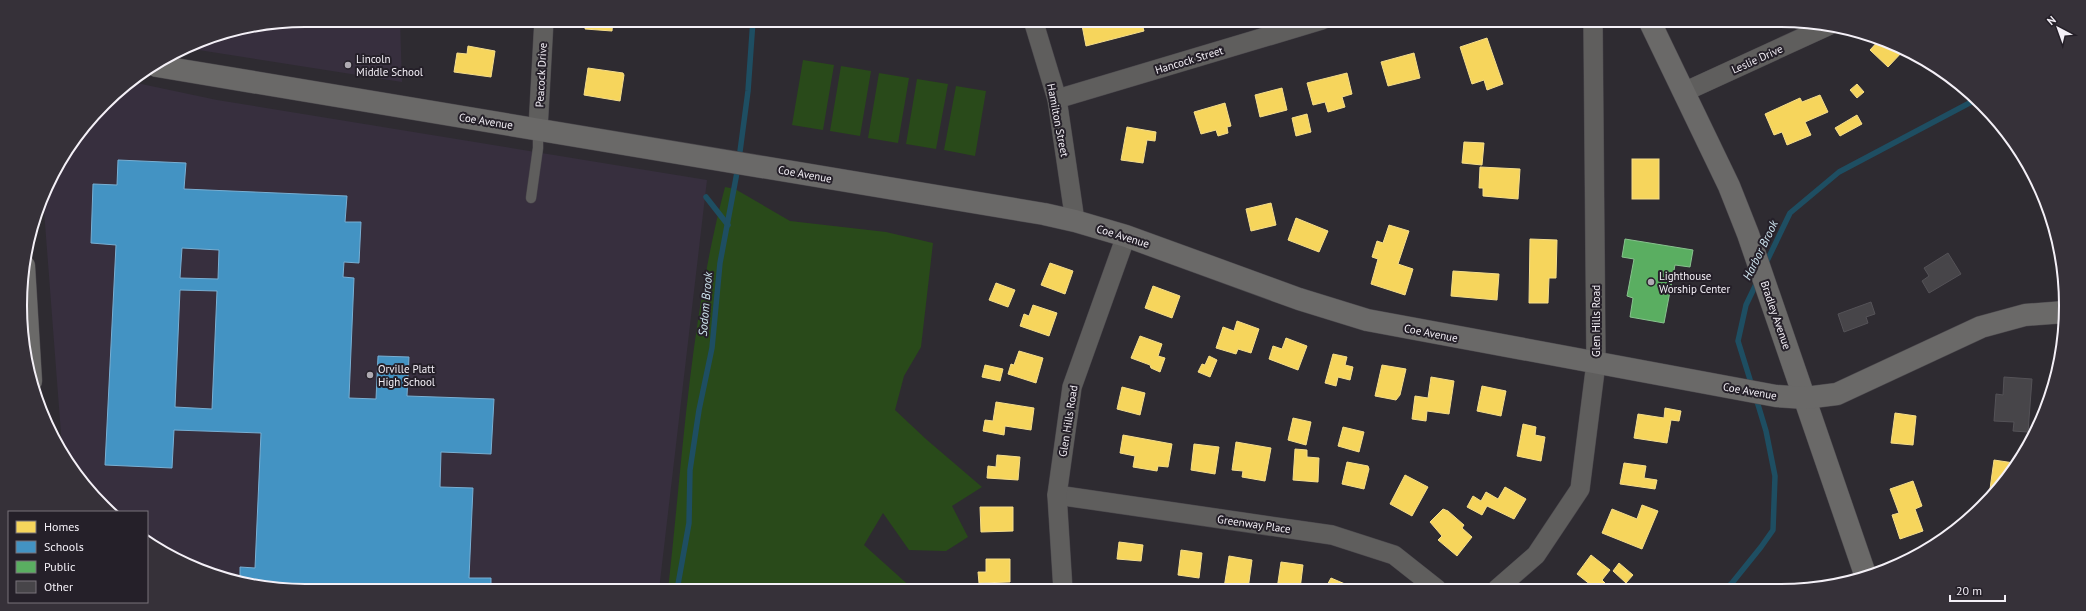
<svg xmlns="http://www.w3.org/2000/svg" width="2086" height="611" viewBox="0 0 2086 611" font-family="'PT Sans',sans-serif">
	<rect width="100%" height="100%" fill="#2e2b31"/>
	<g fill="#372f3e">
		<polygon points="306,20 400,20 402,82 186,48 196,42 250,25"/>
		<polygon points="132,82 217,100 707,180 659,590 305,591 250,586 163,553 147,541 147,512 110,512 79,479 62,447 43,197 50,179 79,132 117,91"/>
	</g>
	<g fill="#294a1a">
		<polygon points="803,60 834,65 823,130 792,125"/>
		<polygon points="841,66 871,71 860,136 830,131"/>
		<polygon points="879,73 909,78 898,143 868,138"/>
		<polygon points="917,79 948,84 936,149 906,144"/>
		<polygon points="956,86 986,91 975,156 944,150"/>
		<path d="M725 187 735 189 790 221 886 232 933 243 921 347 904 376 895 410 927 440 982 487 952 506 968 537 946 551 909 550 883 513 864 545 914 590H668C683 456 690 318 725 187Z"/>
	</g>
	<g fill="#f6d55c" stroke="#f5dd8a">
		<polygon points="586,20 613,20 612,31 585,29"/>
		<polygon points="1081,20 1141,20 1144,31 1086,46"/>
		<polygon points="1487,38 1503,84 1487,90 1484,80 1472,84 1460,47"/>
		<polygon points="1880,39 1904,50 1888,67 1870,50"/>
		<polygon points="468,46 495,51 491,77 454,72 457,53 467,54"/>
		<polygon points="1414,53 1420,78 1388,86 1381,62"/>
		<polygon points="588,68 623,73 624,75 620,101 584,95"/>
		<polygon points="1347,73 1352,94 1342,97 1345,107 1328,112 1325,102 1313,105 1307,83"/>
		<polygon points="1857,84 1864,92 1857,98 1850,90"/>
		<polygon points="1282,88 1287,110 1260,117 1255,95"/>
		<polygon points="1820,95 1828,112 1805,122 1811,135 1787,145 1782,132 1774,135 1765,114 1800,98 1802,102"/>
		<polygon points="1225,103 1231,126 1227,127 1228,133 1218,136 1216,130 1201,134 1194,112"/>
		<polygon points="1307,114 1311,132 1296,136 1292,118"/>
		<polygon points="1857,115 1862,124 1840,136 1835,128"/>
		<polygon points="1127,127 1156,132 1155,141 1147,140 1143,163 1121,160"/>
		<polygon points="1464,142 1484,143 1482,165 1462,163"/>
		<rect x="1632" y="159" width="27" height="40"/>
		<polygon points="1480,167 1520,169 1518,199 1483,196 1483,188 1479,188"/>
		<polygon points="1271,203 1276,225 1251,231 1246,209"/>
		<polygon points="1296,218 1328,231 1319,252 1288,240"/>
		<polygon points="1389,225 1409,231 1398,264 1413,269 1405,295 1371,284 1378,259 1372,257 1377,241 1383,243"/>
		<polygon points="1530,239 1557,240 1556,278 1549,278 1548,303 1529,303"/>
		<polygon points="1050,263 1073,271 1065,294 1041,285"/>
		<polygon points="1453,271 1499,274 1497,300 1451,296"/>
		<polygon points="996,283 1015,290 1008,307 989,300"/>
		<polygon points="1153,286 1180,296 1172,318 1145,308"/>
		<polygon points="1033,305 1057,313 1049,336 1020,326 1024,314 1029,316"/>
		<polygon points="1237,321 1259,329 1251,353 1238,349 1236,354 1216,348 1223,327 1234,331"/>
		<polygon points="1140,336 1162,344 1158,356 1165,358 1160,372 1151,368 1150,365 1131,358"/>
		<polygon points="1286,338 1307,346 1298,370 1269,359 1273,346 1282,349"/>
		<polygon points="1019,351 1043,358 1036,383 1008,374 1011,364 1014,365"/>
		<polygon points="1333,354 1347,357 1345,365 1353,367 1350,380 1338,377 1336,386 1325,383"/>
		<polygon points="1209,356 1217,360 1210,377 1198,372 1202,364 1205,365"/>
		<polygon points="985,365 1003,369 1000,381 982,377"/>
		<polygon points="1382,365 1406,369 1400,395 1396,400 1375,396"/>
		<polygon points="1431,377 1454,381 1449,414 1427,411 1426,421 1412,419 1415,396 1428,398"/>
		<polygon points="1482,386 1506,391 1501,416 1477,411"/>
		<polygon points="1122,387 1145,393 1140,415 1117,409"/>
		<polygon points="996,402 1034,408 1031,430 1005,426 1004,435 983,431 985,420 993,421"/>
		<polygon points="1665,408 1681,411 1679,421 1671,420 1667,443 1634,438 1638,414 1664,418"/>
		<polygon points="1895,413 1916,416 1913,445 1891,443"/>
		<polygon points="1293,418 1311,422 1306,445 1288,440"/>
		<polygon points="1523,424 1536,427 1535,435 1545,437 1541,461 1517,456"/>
		<polygon points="1343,427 1364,432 1359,452 1338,446"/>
		<polygon points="1123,435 1172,444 1168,467 1158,466 1157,471 1133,467 1135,456 1120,453"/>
		<polygon points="1236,442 1271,448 1265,481 1242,477 1243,471 1232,470"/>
		<polygon points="1194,444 1219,447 1215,474 1191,470"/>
		<polygon points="1295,449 1307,450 1307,457 1319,458 1318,482 1293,480"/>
		<polygon points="997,455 1020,457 1018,480 987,478 988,466 996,467"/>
		<polygon points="1994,460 2014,463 2013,466 1994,489 1990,489"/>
		<polygon points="1347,462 1368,466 1369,469 1364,489 1342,484"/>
		<polygon points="1624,463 1646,466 1644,478 1657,480 1655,489 1620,484"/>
		<polygon points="1405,475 1428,487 1412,516 1390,504"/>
		<polygon points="1913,481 1922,506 1915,509 1923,531 1900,539 1892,515 1899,513 1890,489"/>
		<polygon points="1505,487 1526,499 1514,519 1487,506 1482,515 1467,507 1473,496 1481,501 1486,492 1498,499"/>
		<polygon points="1642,505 1658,511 1642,549 1602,533 1612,509 1637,519"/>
		<polygon points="980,507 1013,507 1013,531 981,532"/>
		<polygon points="1443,509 1448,511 1464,525 1462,528 1472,537 1457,556 1438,540 1442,536 1430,522"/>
		<polygon points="1119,542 1143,545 1141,561 1117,559"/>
		<polygon points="1181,550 1202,553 1199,578 1178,575"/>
		<polygon points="1591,555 1610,570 1602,580 1606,584 1602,589 1596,589 1577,574"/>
		<polygon points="1229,556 1252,560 1248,589 1224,588"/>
		<polygon points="986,559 1010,559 1010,582 979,583 978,572 986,572"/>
		<polygon points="1281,562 1303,565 1300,589 1277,589"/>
		<polygon points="1619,563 1633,575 1626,583 1613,571"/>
		<polygon points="1331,578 1352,587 1351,589 1325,589"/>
	</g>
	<path fill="#4393c3" stroke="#78afd3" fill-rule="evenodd" d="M118 160 186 163 184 189 347 196 345 222H361L359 263 344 262 343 277 354 278 349 398 376 399 378 356 409 357 407 396 494 399 491 454 441 452 440 487 473 488 469 578H491V591H306L250 586 240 582V567L255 568 261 433 174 430 172 468 105 465 116 245 91 243 93 184 117 185ZM182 248 219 250 218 279 180 278ZM180 290 217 291 212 409 175 407Z"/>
	<polygon fill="#5aae61" stroke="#88c28e" points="1625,239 1693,250 1690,267 1675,265 1664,323 1630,317 1633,298 1627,296 1634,259 1622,257"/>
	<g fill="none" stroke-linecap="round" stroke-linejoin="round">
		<g stroke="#1e4e62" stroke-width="5.5">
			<polyline points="739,159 748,91 753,20"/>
			<polyline points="706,197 728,225"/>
			<polyline points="1765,265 1790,213 1839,172 1977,99"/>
			<polyline points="1752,386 1738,341 1746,305 1758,280"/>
			<polyline points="1725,589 1732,583 1761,547 1773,530 1775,476 1766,431 1756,398"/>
			<polyline points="677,590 689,523 690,470 699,410 712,348 720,263 738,167"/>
		</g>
	</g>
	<g fill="#474549" stroke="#545257">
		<polygon points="1948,253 1961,274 1929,293 1922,281 1929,276 1924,268"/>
		<polygon points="1871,302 1875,314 1866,317 1868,323 1844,332 1838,314"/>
		<polygon points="2004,377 2032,379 2028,432 2013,431 2014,422 1994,421 1996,394 2003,395"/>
	</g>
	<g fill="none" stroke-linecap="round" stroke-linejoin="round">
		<g stroke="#4a474c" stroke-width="11">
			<polyline id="lane" points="531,198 538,148 538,129"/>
		</g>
		<g stroke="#4a474c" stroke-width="20">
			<g id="street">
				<polyline points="1033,20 1057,99 1075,221"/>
				<polyline points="1684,92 1830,25"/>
				<polyline points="1057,99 1322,20"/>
				<polyline points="538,129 544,20"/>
				<polyline points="1057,495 1332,535 1394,555 1437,589"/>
				<polyline points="1497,589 1536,555 1580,489 1596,363 1593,20"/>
				<polyline points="1063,590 1057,495 1072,387 1126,236"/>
			</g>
		</g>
		<g stroke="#4a474c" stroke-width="23">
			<g id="secondary">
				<polyline points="1649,20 1729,186 1748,234 1865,574"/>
				<polyline points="157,66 1044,214 1075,221 1126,236 1299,299 1367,320 1776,396 1805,398 1837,394 1981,327 2025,315 2065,312"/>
				<polyline points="24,266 31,381"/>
			</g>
		</g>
		<use href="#lane" stroke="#5f5e5d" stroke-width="10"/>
		<use href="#street" stroke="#5f5e5d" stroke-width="19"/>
		<use href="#secondary" stroke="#6a6968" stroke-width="22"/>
	</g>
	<g fill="#afabb2" stroke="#252029" stroke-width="1.5">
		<circle cx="348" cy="65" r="4"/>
		<circle cx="1651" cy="282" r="4"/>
		<circle cx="370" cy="375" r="4"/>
	</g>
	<g text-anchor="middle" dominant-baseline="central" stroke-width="4" stroke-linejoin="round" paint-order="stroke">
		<g font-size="11" fill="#f4f0f7" stroke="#252029" text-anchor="start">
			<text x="356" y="59">Lincoln<tspan x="356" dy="13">Middle School</tspan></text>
			<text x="1659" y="276">Lighthouse<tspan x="1659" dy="13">Worship Center</tspan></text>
			<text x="378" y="369">Orville Platt<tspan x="378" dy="13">High School</tspan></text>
		</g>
		<g font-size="11" fill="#f4f0f7" stroke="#252029">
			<text transform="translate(1757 59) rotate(-24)">Leslie Drive</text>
			<text transform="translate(1189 60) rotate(-17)">Hancock Street</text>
			<text transform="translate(541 75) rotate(-87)">Peacock Drive</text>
			<text transform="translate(1058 120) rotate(79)">Hamilton Street</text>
			<text transform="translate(486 121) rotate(9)">Coe Avenue</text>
			<text transform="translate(805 174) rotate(10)">Coe Avenue</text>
			<text transform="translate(1123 236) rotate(17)">Coe Avenue</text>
			<text transform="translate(1776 315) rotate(71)">Bradley Avenue</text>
			<text transform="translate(1596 321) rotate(-90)">Glen Hills Road</text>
			<text transform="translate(1431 333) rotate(11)">Coe Avenue</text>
			<text transform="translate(1750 391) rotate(10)">Coe Avenue</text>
			<text transform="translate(1068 421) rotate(-81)">Glen Hills Road</text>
			<text transform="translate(1254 524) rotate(8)">Greenway Place</text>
		</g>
		<g font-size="12" font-style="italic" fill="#d2e9f4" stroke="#252029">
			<text transform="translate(1760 250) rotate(-64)">Harbor Brook</text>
			<text transform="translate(705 304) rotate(-85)">Sodom Brook</text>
		</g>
	</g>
	<path d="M0 0H2086V611H0ZM305 27H1781A278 278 0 0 1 2059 305V306A278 278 0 0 1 1781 584H305A278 278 0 0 1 27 306V305A278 278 0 0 1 305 27Z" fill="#363139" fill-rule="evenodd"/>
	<path fill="none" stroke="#f4f0f7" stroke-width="2" d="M305 27H1781A278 278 0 0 1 2059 305V306A278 278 0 0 1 1781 584H305A278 278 0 0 1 27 306V305A278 278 0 0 1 305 27Z"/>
	<rect x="8" y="511" width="140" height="92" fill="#252029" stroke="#78737b"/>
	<rect x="16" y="521" width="20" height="12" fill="#f6d55c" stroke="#78737b"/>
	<text x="44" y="531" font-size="12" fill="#f4f0f7">Homes</text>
	<rect x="16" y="541" width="20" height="12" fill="#4393c3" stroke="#78737b"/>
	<text x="44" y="551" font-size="12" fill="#f4f0f7">Schools</text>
	<rect x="16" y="561" width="20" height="12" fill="#5aae61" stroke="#78737b"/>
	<text x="44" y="571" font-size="12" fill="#f4f0f7">Public</text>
	<rect x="16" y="581" width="20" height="12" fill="#474549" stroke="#78737b"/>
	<text x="44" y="591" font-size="12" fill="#f4f0f7">Other</text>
	<g transform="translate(2058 28) rotate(319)" stroke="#252029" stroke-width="3" paint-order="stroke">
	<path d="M0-3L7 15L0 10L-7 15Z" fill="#f4f0f7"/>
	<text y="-6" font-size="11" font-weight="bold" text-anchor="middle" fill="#f4f0f7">N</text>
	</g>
	<path d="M1950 595v6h55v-6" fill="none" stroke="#f4f0f7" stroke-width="2"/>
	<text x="1956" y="595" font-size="12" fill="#f4f0f7" stroke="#252029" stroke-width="3" paint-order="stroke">20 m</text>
</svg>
